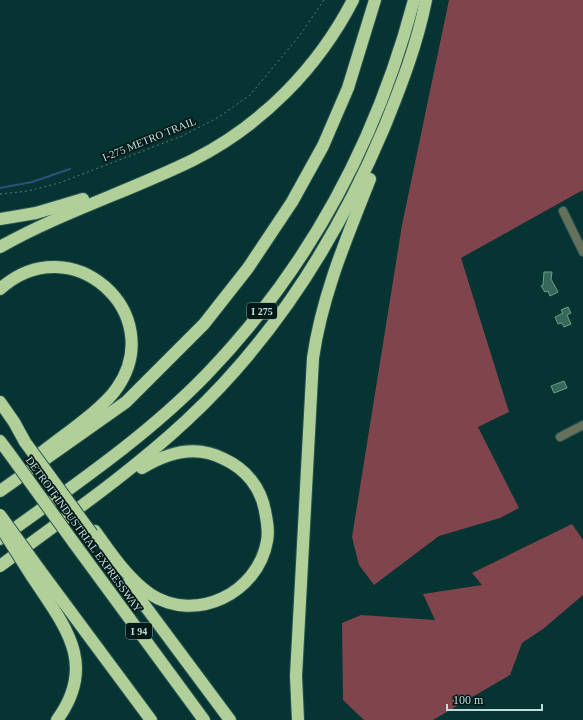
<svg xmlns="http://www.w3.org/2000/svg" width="583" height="720" viewBox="0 0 583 720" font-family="Georgia,serif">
	<rect width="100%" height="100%" fill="#063433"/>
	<g fill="#7f444c">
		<polygon points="449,0 583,0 583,190 461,258 509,412 478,427 519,508 500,518 439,536 374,585 359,565 352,537 402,225"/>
		<polygon points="572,524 583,540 583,595 543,629 522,643 510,675 433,720 364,720 343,700 342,623 361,615 435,620 423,594 482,585 472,573"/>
	</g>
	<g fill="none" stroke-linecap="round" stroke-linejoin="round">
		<polyline stroke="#2b527c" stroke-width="2" points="0,188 32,182 70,169"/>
	</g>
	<g fill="#366758" stroke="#6c9e8e">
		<polygon points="544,272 552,272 551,279 558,292 550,296 548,291 545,292 541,286 543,285"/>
		<polygon points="568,307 571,313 567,315 571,324 564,327 562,323 558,324 555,317 563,313 561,310"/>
		<polygon points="564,381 567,388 554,393 551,386"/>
	</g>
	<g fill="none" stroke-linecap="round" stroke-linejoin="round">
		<g stroke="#285351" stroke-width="10">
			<g id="minor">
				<polyline points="563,211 583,252"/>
				<polyline points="560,437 583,425"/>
			</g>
		</g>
		<g stroke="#285351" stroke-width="14">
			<g id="highway">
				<polyline points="0,219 36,213 83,199"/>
				<path d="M0 247C62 212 130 191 193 160 262 125 318 68 353 0"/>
				<path d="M0 289C71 225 169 313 117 388 103 409 62 436 41 453"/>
				<polyline points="0,402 14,422 25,442"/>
				<polyline points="0,441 9,453"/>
				<polyline points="0,491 126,402 204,324 248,268 292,202 323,146 348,88 375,0"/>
				<path d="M95 531C111 553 127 578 150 594 196 624 258 593 267 541 269 531 267 521 265 511 261 488 246 469 224 459 196 444 168 452 142 468"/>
				<path d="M0 539C70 488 145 438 206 375 309 268 376 144 414 0"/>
				<polyline points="74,543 204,720"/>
				<path d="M0 566C63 519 129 474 187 420 274 339 338 237 384 128 401 86 417 45 426 0"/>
				<polyline points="39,569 151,720"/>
				<path d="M31 575C63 624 99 663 57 720"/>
				<polyline points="128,583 230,720"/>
				<path d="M298 720 296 676 313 358C322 295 347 237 370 179"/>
			</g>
		</g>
		<polyline stroke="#567c7b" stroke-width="1" stroke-dasharray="2 3" stroke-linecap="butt" points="0,194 28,191 59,183 182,136 219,117 250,95 300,35 324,0"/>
		<use href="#minor" stroke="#65715b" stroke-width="8"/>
		<use href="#highway" stroke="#b1d099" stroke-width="12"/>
		<g stroke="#285351" stroke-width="14" stroke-linecap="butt">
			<g id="highway-bridge">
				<polyline points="25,442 92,534"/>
				<polyline points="9,453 74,543"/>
				<polyline points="0,515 39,569"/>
				<polyline points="0,526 31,575"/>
			</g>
		</g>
		<use href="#highway-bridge" stroke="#b1d099" stroke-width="12"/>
	</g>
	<g text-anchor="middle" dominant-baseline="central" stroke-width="3.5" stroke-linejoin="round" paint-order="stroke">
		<g fill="#031918" stroke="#89a3a1" stroke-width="1">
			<rect x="247" y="303" width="30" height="16" rx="3"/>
			<rect x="126" y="623" width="26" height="16" rx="3"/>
		</g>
		<g font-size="10" font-weight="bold" fill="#c2dedc">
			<text x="262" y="311">I 275</text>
			<text x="139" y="631">I 94</text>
		</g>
		<g font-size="11" fill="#c2dedc" stroke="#031918">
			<text transform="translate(149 139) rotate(-22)">I-275 METRO TRAIL</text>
			<text transform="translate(84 534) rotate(54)">DETROIT INDUSTRIAL EXPRESSWAY</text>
		</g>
	</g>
	<path d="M447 704v6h95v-6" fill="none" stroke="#c2dedc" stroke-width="2"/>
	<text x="453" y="704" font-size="12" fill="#c2dedc" stroke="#031918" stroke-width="3" paint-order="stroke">100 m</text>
</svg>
